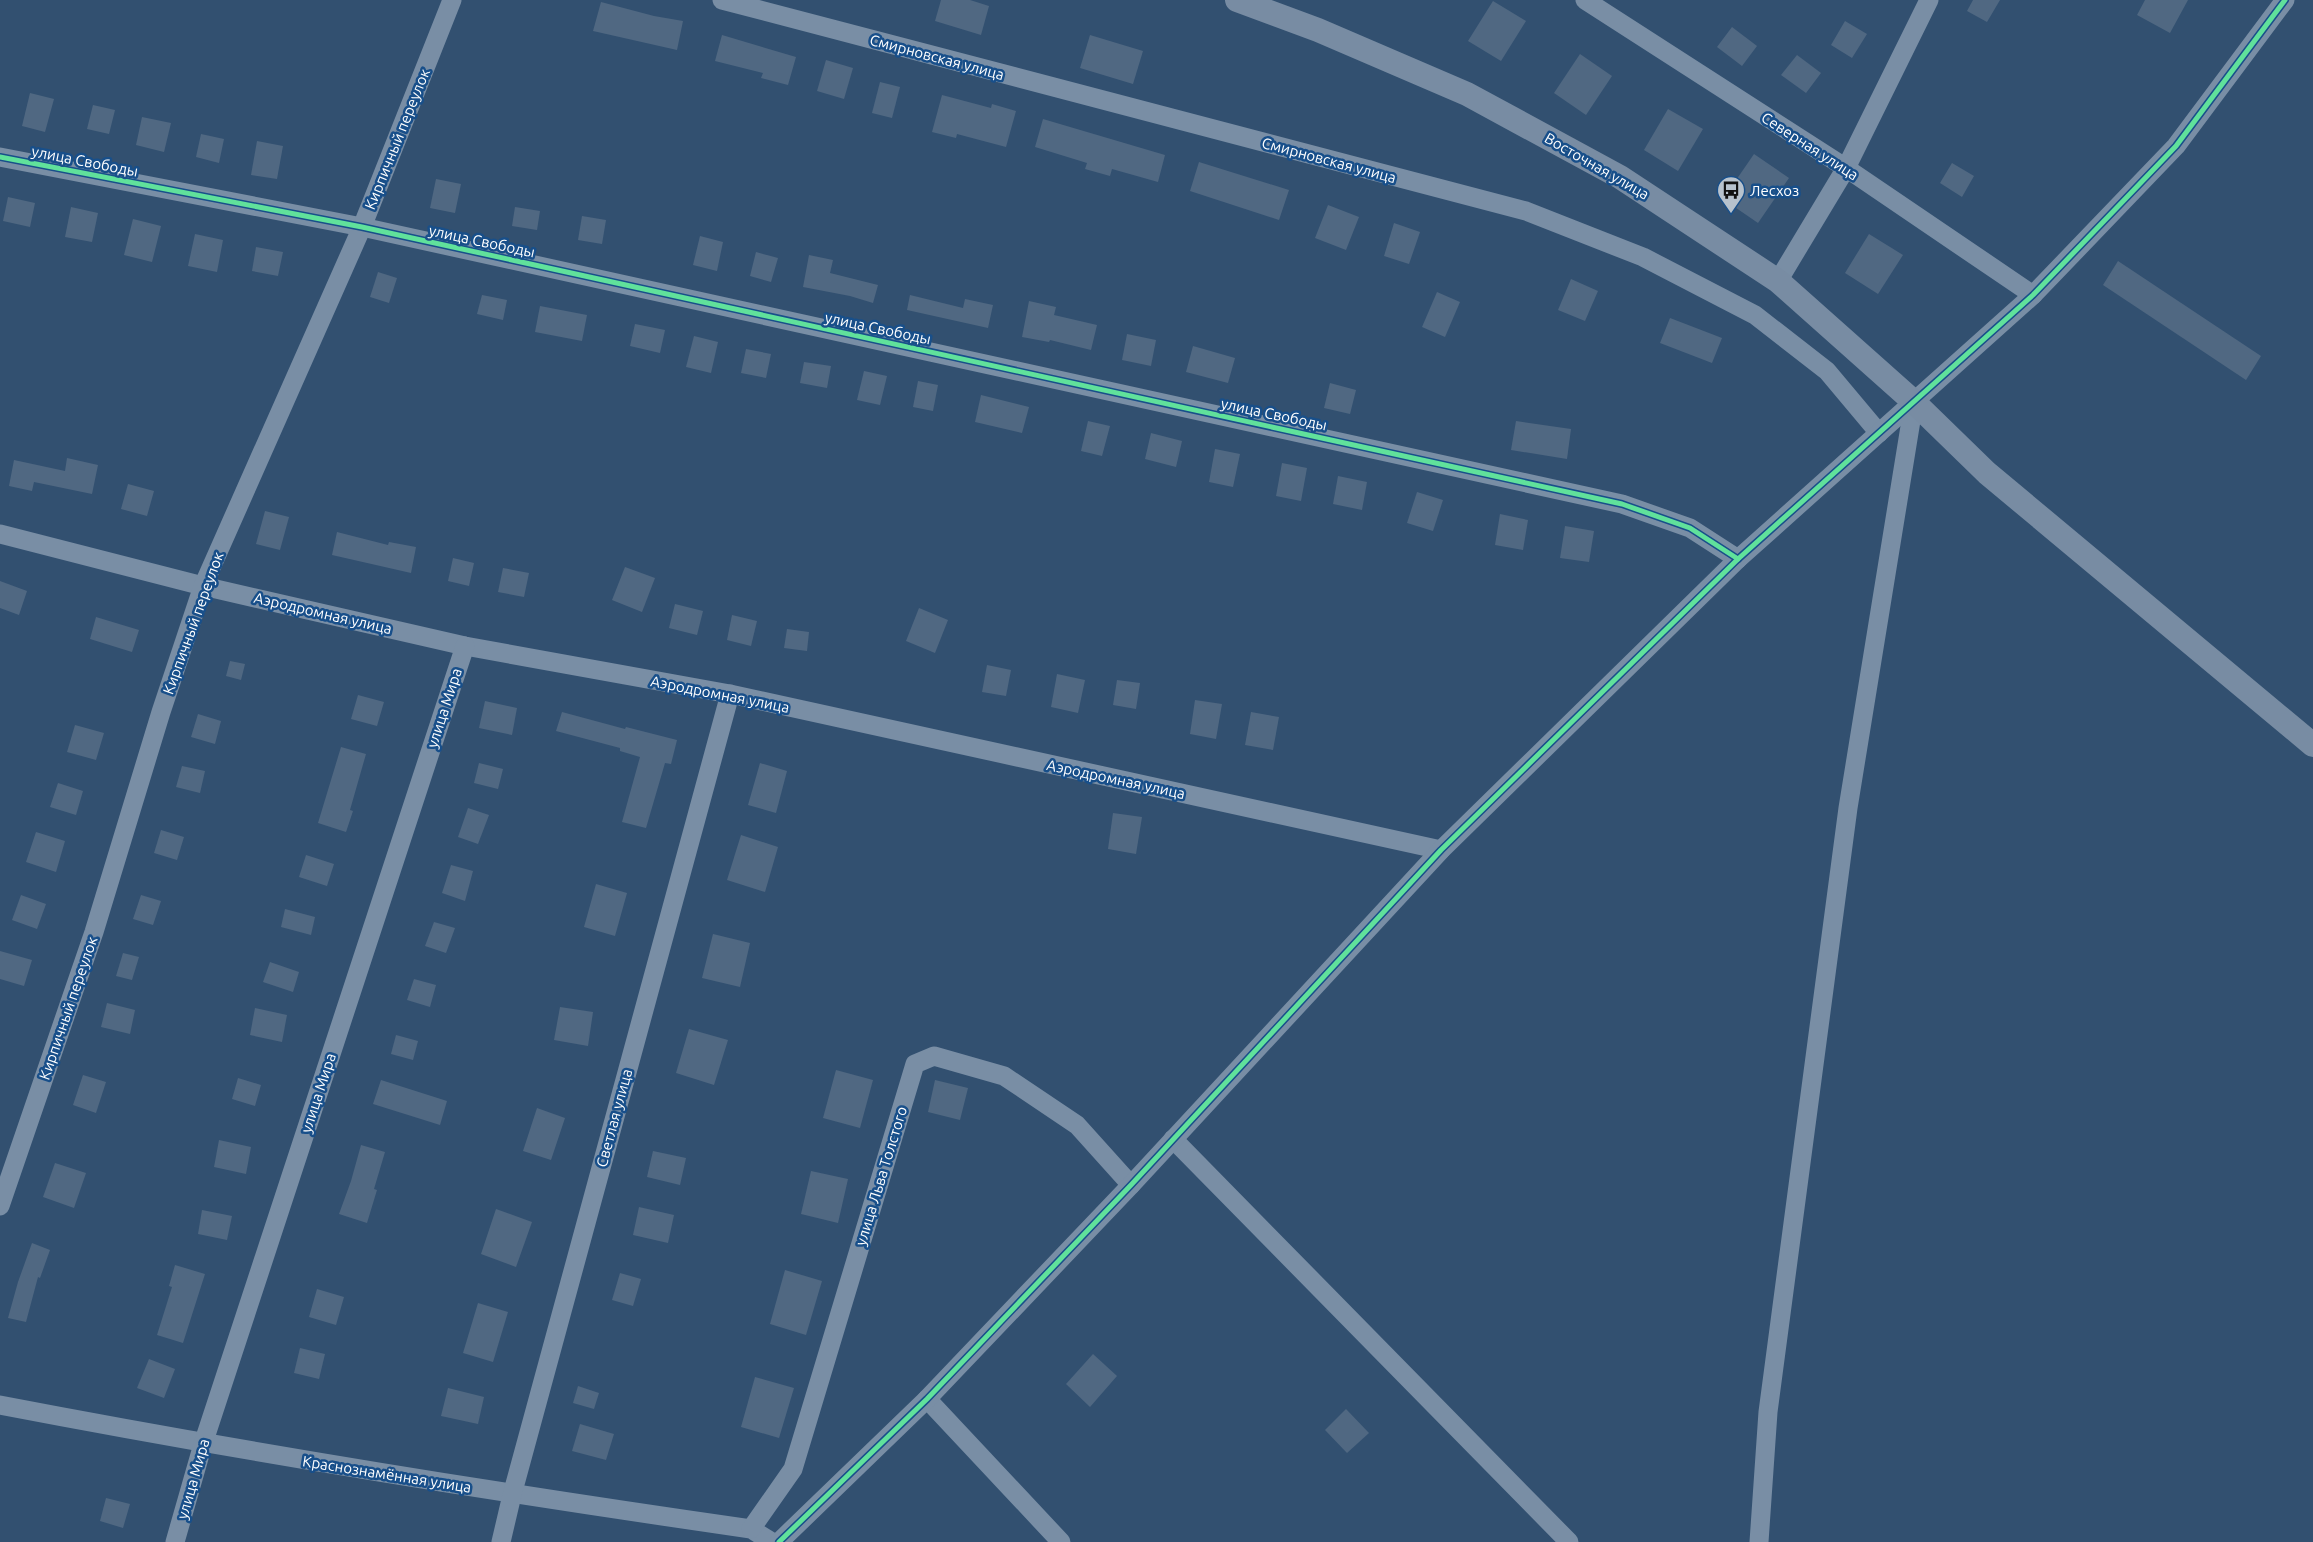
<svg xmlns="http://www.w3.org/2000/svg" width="2313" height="1542" viewBox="0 0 2313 1542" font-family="Ubuntu,sans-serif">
	<rect width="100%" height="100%" fill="#325070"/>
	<g fill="#506882">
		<polygon points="941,0 970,0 989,6 981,35 935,21"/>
		<polygon points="1973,0 2000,0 1987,22 1967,11"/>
		<polygon points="2145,0 2188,0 2170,33 2137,15"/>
		<polygon points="1493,1 1526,21 1501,61 1468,41"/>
		<polygon points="601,2 654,16 683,21 677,50 593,31"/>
		<polygon points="1845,21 1867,34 1852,58 1831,45"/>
		<polygon points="1732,27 1757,46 1742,66 1717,47"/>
		<polygon points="722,35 796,57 788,85 761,78 763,73 715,61"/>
		<polygon points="1090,35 1143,51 1133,84 1080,68"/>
		<polygon points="1580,54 1612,76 1586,115 1554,93"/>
		<polygon points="1797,55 1821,73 1806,93 1781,75"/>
		<polygon points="826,60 853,68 844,99 817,91"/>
		<polygon points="880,82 900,87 892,118 872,113"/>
		<polygon points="30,93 54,99 45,132 22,126"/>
		<polygon points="942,95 991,108 992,104 1016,111 1006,147 957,134 956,138 932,132"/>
		<polygon points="93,105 115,110 109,134 87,129"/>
		<polygon points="1668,109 1703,129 1678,171 1644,150"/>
		<polygon points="142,117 171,123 164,152 136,145"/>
		<polygon points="1043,119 1165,155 1158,182 1112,169 1110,176 1085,169 1087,163 1035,147"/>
		<polygon points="201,134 224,139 219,163 196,157"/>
		<polygon points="257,141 283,146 277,179 251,175"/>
		<polygon points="1754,154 1789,178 1758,223 1723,199"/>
		<polygon points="1199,162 1289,190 1279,220 1190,191"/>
		<polygon points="1952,163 1974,176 1962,197 1940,183"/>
		<polygon points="436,179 461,184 455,213 430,208"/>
		<polygon points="8,197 35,203 30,227 3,221"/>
		<polygon points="1328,205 1359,217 1346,250 1315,238"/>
		<polygon points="71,207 98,213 92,242 65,237"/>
		<polygon points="515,207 540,211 537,230 512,226"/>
		<polygon points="582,216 606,220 602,244 578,240"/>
		<polygon points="133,219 161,226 152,262 124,255"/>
		<polygon points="1394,223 1420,232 1409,264 1384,256"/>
		<polygon points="195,234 223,240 217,272 188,266"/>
		<polygon points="1869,234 1903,255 1878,294 1845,273"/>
		<polygon points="700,236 723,242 717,271 693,265"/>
		<polygon points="256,247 283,252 278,276 252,271"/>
		<polygon points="756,252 778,258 771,282 750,276"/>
		<polygon points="809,255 833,260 830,273 878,285 873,303 850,296 803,287"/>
		<polygon points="2118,261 2261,356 2246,380 2103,285"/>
		<polygon points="378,272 397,278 389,303 370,297"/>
		<polygon points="1571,279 1598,291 1585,321 1558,310"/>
		<polygon points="1437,292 1460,302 1445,337 1422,327"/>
		<polygon points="482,295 507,300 503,320 477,314"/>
		<polygon points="910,295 963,308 965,299 993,305 988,328 907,310"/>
		<polygon points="1029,301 1056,307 1054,315 1097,325 1091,350 1050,340 1049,342 1022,337"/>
		<polygon points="540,306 587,315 582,341 535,332"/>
		<polygon points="1670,318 1722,338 1712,363 1660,343"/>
		<polygon points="635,324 665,330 660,353 630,346"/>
		<polygon points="1127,334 1156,340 1151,366 1122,360"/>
		<polygon points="694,336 718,342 711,373 686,367"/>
		<polygon points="1193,346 1235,358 1228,383 1186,372"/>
		<polygon points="746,349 771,354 766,378 741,373"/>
		<polygon points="804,362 831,366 827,388 800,383"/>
		<polygon points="864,371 887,376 880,405 857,400"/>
		<polygon points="918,381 938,385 933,411 913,407"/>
		<polygon points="1330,383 1356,390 1350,414 1324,408"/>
		<polygon points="981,395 1029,407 1022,433 975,422"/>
		<polygon points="1088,421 1110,426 1102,456 1081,451"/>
		<polygon points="1516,421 1571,429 1567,459 1511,450"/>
		<polygon points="1151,433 1182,441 1176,467 1145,459"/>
		<polygon points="1215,449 1240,454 1233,487 1209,482"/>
		<polygon points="67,458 98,465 92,494 34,482 32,491 9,486 14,460 65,471"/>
		<polygon points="1282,463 1307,468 1301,501 1276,496"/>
		<polygon points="1338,476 1367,482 1362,510 1333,504"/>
		<polygon points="128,484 154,491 147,516 121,509"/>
		<polygon points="1417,492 1443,500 1433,531 1407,523"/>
		<polygon points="265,511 289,517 280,550 256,544"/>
		<polygon points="1500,514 1528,520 1523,550 1495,545"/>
		<polygon points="1565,526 1594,531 1589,562 1560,558"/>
		<polygon points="337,532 388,545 389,542 416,547 411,573 332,555"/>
		<polygon points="453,558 474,563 469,586 448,581"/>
		<polygon points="625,567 655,578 642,612 612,600"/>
		<polygon points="503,568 529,573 524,597 498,592"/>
		<polygon points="0,581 27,591 19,615 0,608"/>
		<polygon points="675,604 703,611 697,635 669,628"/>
		<polygon points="919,608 948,620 935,653 906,641"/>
		<polygon points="732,615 757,621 751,646 727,640"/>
		<polygon points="96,617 139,630 132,652 90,639"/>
		<polygon points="787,629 809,632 807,651 784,648"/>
		<polygon points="230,661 245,664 241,680 226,676"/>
		<polygon points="987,665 1011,670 1006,696 982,692"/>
		<polygon points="1057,674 1085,680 1078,713 1051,707"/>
		<polygon points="1117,680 1140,683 1136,709 1113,705"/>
		<polygon points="358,695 384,702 377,726 351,719"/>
		<polygon points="1195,700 1222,704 1216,739 1190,734"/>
		<polygon points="485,701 517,708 512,735 479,728"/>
		<polygon points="562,712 625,729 626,727 677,740 671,764 665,763 646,828 622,822 640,757 620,751 620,748 556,731"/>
		<polygon points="1251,712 1279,717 1273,750 1245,745"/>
		<polygon points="198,714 221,721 215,744 191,737"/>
		<polygon points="75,725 104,733 96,760 67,752"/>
		<polygon points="341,747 366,754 350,810 353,811 346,832 318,823"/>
		<polygon points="479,763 503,769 498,789 474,783"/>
		<polygon points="760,763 787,771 776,813 748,805"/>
		<polygon points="182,766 205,771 200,793 176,787"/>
		<polygon points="58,783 83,791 76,815 50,807"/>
		<polygon points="468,808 489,815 478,844 458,837"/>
		<polygon points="1113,813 1142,817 1136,854 1108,849"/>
		<polygon points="161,830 184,837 177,860 154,853"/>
		<polygon points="36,832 65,841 56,872 26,862"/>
		<polygon points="741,835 778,847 765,892 727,880"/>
		<polygon points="306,855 334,864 327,886 299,877"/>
		<polygon points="451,865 473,871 465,901 442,893"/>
		<polygon points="596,884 627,893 615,936 584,927"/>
		<polygon points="21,895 46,904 37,929 12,920"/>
		<polygon points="141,895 161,901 153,925 133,919"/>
		<polygon points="285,909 315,917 311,935 281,927"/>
		<polygon points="434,922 455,928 446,953 425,946"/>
		<polygon points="713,934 750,943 740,987 702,978"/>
		<polygon points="0,951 32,960 24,986 0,979"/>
		<polygon points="123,953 139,957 132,980 116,976"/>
		<polygon points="270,962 299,972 293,992 263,982"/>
		<polygon points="414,979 436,985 430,1007 407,1000"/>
		<polygon points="107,1003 135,1010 130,1034 101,1027"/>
		<polygon points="560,1007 593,1012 588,1046 554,1040"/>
		<polygon points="255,1008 287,1015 282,1042 250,1035"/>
		<polygon points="689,1029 728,1040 714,1085 676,1073"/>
		<polygon points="396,1035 418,1041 413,1060 391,1054"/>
		<polygon points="836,1070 873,1080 860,1128 823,1118"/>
		<polygon points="83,1075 106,1082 96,1113 73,1105"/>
		<polygon points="238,1078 261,1085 255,1106 232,1099"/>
		<polygon points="381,1080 447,1101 440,1125 373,1104"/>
		<polygon points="935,1080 968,1088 960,1120 928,1112"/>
		<polygon points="537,1108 565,1118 551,1160 523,1151"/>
		<polygon points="219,1140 251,1147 246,1174 214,1167"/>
		<polygon points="361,1145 385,1152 374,1189 377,1190 367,1223 339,1214 351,1181"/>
		<polygon points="653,1151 686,1158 680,1185 647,1177"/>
		<polygon points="55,1163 86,1173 74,1208 43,1197"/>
		<polygon points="811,1171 848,1179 838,1223 801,1214"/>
		<polygon points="639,1207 674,1215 668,1243 633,1235"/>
		<polygon points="496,1209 532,1222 516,1267 481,1254"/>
		<polygon points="202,1210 232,1216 227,1240 198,1234"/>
		<polygon points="32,1243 50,1250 40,1278 38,1277 26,1322 8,1318 18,1282"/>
		<polygon points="175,1265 205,1274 183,1343 157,1335 172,1287 169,1286"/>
		<polygon points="785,1270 822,1281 806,1335 770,1324"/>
		<polygon points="620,1273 641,1279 633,1306 612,1300"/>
		<polygon points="317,1289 344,1297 336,1325 309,1317"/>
		<polygon points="478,1303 508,1312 493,1362 463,1353"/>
		<polygon points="300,1348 325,1354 319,1379 294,1373"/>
		<polygon points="1093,1354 1117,1376 1090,1407 1066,1384"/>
		<polygon points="149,1359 175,1369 164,1398 137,1388"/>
		<polygon points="755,1377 794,1388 779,1438 741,1427"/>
		<polygon points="578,1386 599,1393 594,1409 573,1403"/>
		<polygon points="448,1388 484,1397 478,1424 441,1416"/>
		<polygon points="1346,1409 1369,1433 1347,1453 1325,1430"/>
		<polygon points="580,1424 614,1434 606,1460 572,1451"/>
		<polygon points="106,1498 130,1504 123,1528 100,1521"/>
	</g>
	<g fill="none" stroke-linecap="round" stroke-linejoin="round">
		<g stroke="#798ea5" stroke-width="19">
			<polyline points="722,0 1526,211 1643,257 1755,315 1827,371 1879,433"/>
			<polyline points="1585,0 1846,168 2033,295"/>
			<polyline points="0,157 362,227 1622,504 1690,528 1738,559"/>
			<polyline points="1778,281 1846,168 1929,0"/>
			<polyline points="0,534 203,586 465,646 730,694 1441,850"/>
			<polyline points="1173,1139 1569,1542"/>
			<polyline points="0,1206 94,932 161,712 203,586 362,227 452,0"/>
			<polyline points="927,1399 1061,1542"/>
			<path d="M0 1405C250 1453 500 1493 751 1529L772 1542"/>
			<polyline points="751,1529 793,1469 915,1064 934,1056 1004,1076 1077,1125 1131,1185"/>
			<polyline points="175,1542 203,1444 465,646"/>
			<polyline points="501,1542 512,1495 730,694"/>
			<polyline points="779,1542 927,1399 1131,1185 1441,850 1738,559 2033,295 2176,146 2285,0"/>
			<polyline points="1759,1542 1768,1412 1848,808 1914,402"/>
		</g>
		<polyline stroke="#788ca3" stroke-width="24" points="1237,0 1318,30 1467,94 1620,177 1778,281 1914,402 1987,473 2313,745"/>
		<g stroke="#184f8a" stroke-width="8">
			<g id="cycleway">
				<polyline points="0,157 362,227 1622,504 1690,528 1738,559"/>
				<polyline points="779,1542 927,1399 1131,1185 1441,850 1738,559 2033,295 2176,146 2285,0"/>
			</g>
		</g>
		<use href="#cycleway" stroke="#60e19b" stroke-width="5"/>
	</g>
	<defs>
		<g id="bus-pin" transform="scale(1.4375)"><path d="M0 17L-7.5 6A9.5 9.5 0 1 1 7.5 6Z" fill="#b7c2cd" stroke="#184f8a"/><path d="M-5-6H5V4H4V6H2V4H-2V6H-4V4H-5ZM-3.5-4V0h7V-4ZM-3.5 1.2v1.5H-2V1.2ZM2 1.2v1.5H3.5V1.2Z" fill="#111"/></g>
	</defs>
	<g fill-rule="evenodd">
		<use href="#bus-pin" x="1731" y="190"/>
	</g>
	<g text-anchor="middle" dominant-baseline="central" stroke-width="5" stroke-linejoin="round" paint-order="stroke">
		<g font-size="15" fill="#fff" stroke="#184f8a">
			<text transform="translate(937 57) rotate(15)">Смирновская улица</text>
			<text transform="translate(397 139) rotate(-68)">Кирпичный переулок</text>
			<text transform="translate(1810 146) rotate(33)">Северная улица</text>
			<text transform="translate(1329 160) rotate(15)">Смирновская улица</text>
			<text transform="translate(85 161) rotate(11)">улица Свободы</text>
			<text transform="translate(1597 166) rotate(30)">Восточная улица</text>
			<text transform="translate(482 241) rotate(12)">улица Свободы</text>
			<text transform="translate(878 328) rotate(12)">улица Свободы</text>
			<text transform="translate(1274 414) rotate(12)">улица Свободы</text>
			<text transform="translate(323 613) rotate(13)">Аэродромная улица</text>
			<text transform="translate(193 623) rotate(-70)">Кирпичный переулок</text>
			<text transform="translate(720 694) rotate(11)">Аэродромная улица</text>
			<text transform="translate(444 708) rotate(-72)">улица Мира</text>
			<text transform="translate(1116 779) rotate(12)">Аэродромная улица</text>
			<text transform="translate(68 1008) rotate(-71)">Кирпичный переулок</text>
			<text transform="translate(318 1093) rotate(-72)">улица Мира</text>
			<text transform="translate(614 1118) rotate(-75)">Светлая улица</text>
			<text transform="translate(881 1176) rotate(-73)">улица Льва Толстого</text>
			<text transform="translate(387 1474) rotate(9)">Краснознамённая улица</text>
			<text transform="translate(193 1479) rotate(-74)">улица Мира</text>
		</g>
		<g font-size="15" fill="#fff" stroke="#184f8a" text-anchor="start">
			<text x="1750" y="190">Лесхоз</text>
		</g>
	</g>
</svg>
